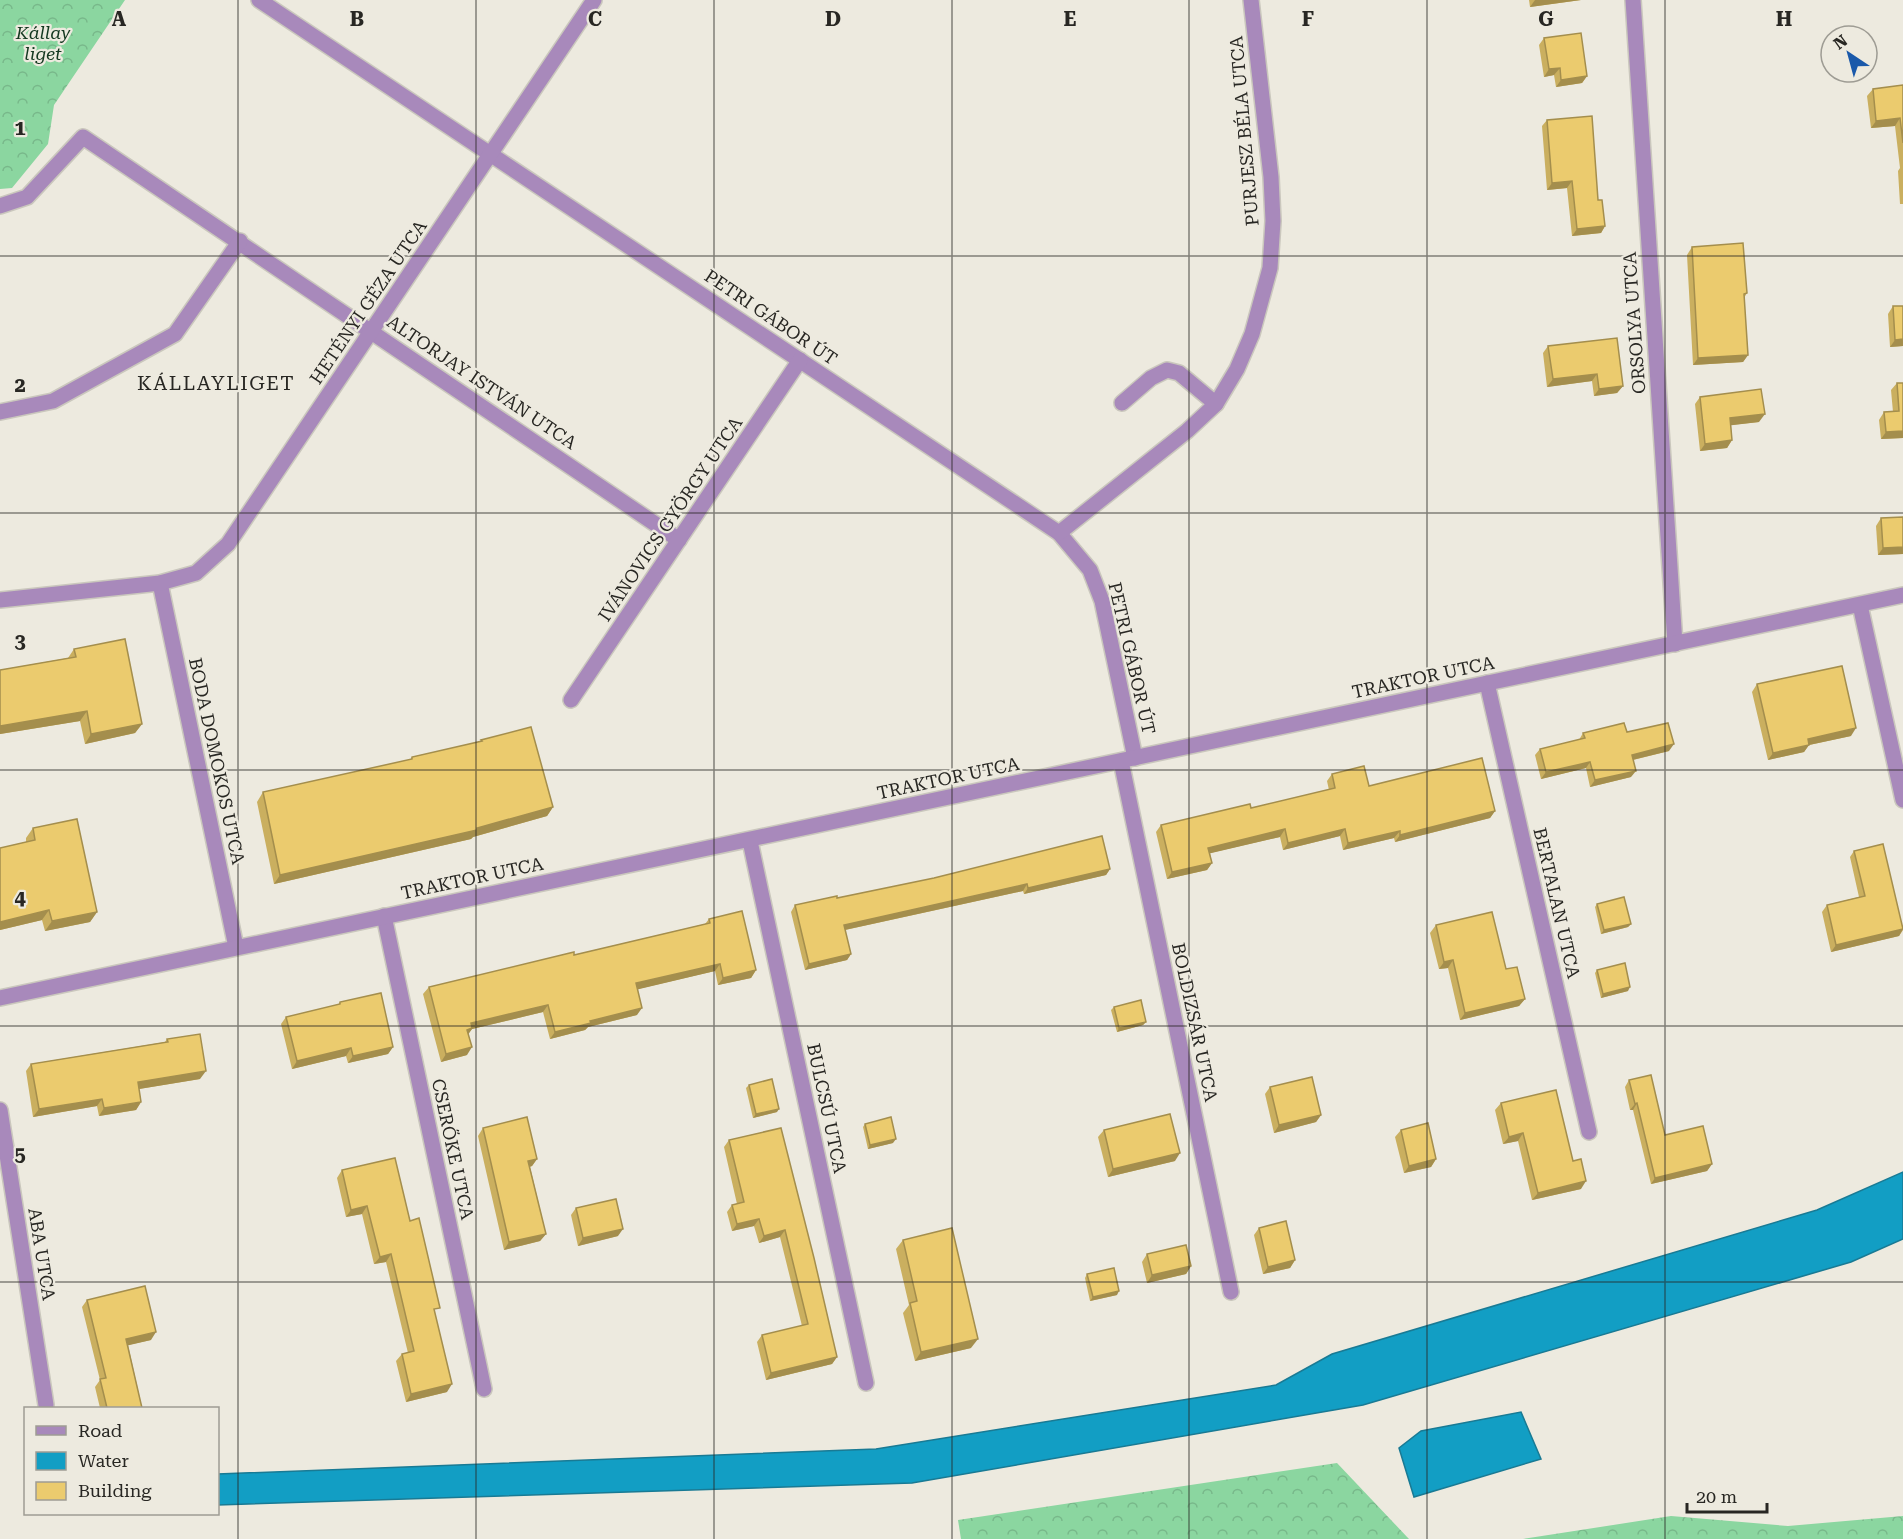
<svg xmlns="http://www.w3.org/2000/svg" width="1903" height="1539" viewBox="0 0 1903 1539" font-family="'Roboto Serif',serif">
	<defs>
		<pattern id="forest-crowns" width="20" height="18" patternUnits="userSpaceOnUse" patternTransform="scale(1.5)"><rect width="20" height="18" fill="#8bd6a0"/><path d="M2 6a3 3 0 1 1 6 0M12 15a3 3 0 1 1 6 0" fill="none" stroke="#78b88a"/></pattern>
	</defs>
	<rect width="100%" height="100%" fill="#edeadf"/>
	<g fill="url(#forest-crowns)">
		<polygon points="0,0 125,0 54,105 48,144 12,188 0,189"/>
		<polygon points="1337,1463 1409,1539 961,1539 958,1520"/>
		<polygon points="1671,1516 1788,1526 1903,1516 1903,1539 1523,1539"/>
	</g>
	<g fill="#129ec4" stroke="#197a94" stroke-width="1.5">
		<polygon points="1903,1172 1903,1239 1851,1262 1363,1405 912,1483 218,1505 218,1474 876,1449 1276,1385 1332,1354 1817,1210"/>
		<polygon points="1521,1412 1541,1459 1414,1497 1399,1448 1421,1431"/>
	</g>
	<g fill="none" stroke-linecap="round" stroke-linejoin="round">
		<g stroke="#cac7bd" stroke-width="18">
			<g id="minor">
				<polyline points="259,0 1059,533 1090,570 1102,601 1135,758"/>
				<polyline points="1633,0 1675,644"/>
				<polyline points="0,206 27,197 83,137 679,540"/>
				<polyline points="1122,403 1151,378 1167,370 1179,373 1216,404"/>
				<polyline points="0,412 53,401 175,334 240,241"/>
				<polyline points="1059,533 1187,431 1216,404 1237,369 1252,334 1270,268 1273,221 1271,177 1251,0"/>
				<polyline points="160,583 236,947"/>
				<polyline points="0,600 160,583 196,573 228,544 594,0"/>
				<polyline points="1860,605 1903,800"/>
				<polyline points="1487,683 1589,1132"/>
				<polyline points="571,700 800,360"/>
				<polyline points="1121,761 1231,1292"/>
				<polyline points="750,841 866,1383"/>
				<polyline points="384,916 484,1389"/>
				<polyline points="0,998 1903,595"/>
				<polyline points="0,1110 46,1405"/>
			</g>
		</g>
		<use href="#minor" stroke="#a889bb" stroke-width="15"/>
	</g>
	<g fill="#caaf5f">
		<polygon points="1529,0 1581,0 1530,7"/>
		<polygon points="1544,38 1587,76 1582,83 1556,87 1554,75 1544,77 1539,45"/>
		<polygon points="1903,85 1903,204 1900,204 1898,171 1900,168 1895,126 1871,128 1867,96 1873,89"/>
		<polygon points="1547,120 1598,200 1605,226 1601,233 1572,236 1567,188 1547,190 1542,126"/>
		<polygon points="1692,247 1747,293 1744,298 1748,355 1743,362 1693,365 1687,255"/>
		<polygon points="1893,306 1903,346 1890,347 1888,314"/>
		<polygon points="1548,346 1623,386 1617,393 1594,396 1592,381 1547,387 1543,353"/>
		<polygon points="1897,383 1903,383 1903,438 1881,439 1879,420 1884,412 1893,412 1891,390"/>
		<polygon points="1700,397 1759,422 1731,425 1732,440 1727,448 1700,451 1695,404"/>
		<polygon points="1903,517 1903,554 1878,555 1876,526 1881,518"/>
		<polygon points="74,649 142,724 135,733 85,744 80,721 0,734 0,670 68,658"/>
		<polygon points="1757,684 1851,736 1809,745 1804,752 1768,760 1752,692"/>
		<polygon points="1627,732 1669,751 1633,760 1631,777 1590,787 1586,768 1541,779 1535,755 1540,749 1579,740 1583,733"/>
		<polygon points="481,740 553,807 547,816 473,837 471,839 274,884 257,802 263,792 410,760 412,757 480,742"/>
		<polygon points="1332,774 1369,786 1495,811 1490,818 1395,842 1394,838 1343,850 1340,836 1283,850 1280,837 1210,853 1212,863 1207,870 1167,879 1156,832 1161,825 1251,808 1329,790 1327,781"/>
		<polygon points="33,828 97,912 90,922 45,931 42,920 0,930 0,848 26,842 26,838"/>
		<polygon points="1854,851 1903,930 1899,936 1831,952 1822,912 1827,905 1859,897 1850,857"/>
		<polygon points="1110,869 1106,875 1024,894 1023,891 845,930 851,954 847,960 805,970 791,912 795,905 837,898"/>
		<polygon points="1597,904 1631,924 1628,927 1601,934 1595,907"/>
		<polygon points="709,919 756,970 751,978 718,985 715,971 638,989 637,1015 588,1027 585,1030 550,1039 543,1012 472,1029 468,1034 467,1055 441,1062 423,994 429,987 574,955 705,924"/>
		<polygon points="1436,925 1525,999 1519,1006 1460,1020 1448,968 1439,969 1430,933"/>
		<polygon points="1597,970 1628,991 1601,998 1595,973"/>
		<polygon points="340,1002 393,1047 388,1054 348,1063 346,1056 292,1069 281,1024 286,1017 338,1005"/>
		<polygon points="1114,1007 1146,1022 1143,1025 1117,1032 1111,1010"/>
		<polygon points="167,1039 200,1079 139,1089 141,1102 136,1110 99,1116 97,1106 33,1117 26,1071 31,1064 165,1042"/>
		<polygon points="1629,1080 1665,1135 1712,1164 1707,1171 1651,1184 1633,1110 1630,1110 1625,1087"/>
		<polygon points="749,1085 777,1112 753,1118 746,1088"/>
		<polygon points="1270,1087 1321,1115 1316,1122 1274,1133 1265,1094"/>
		<polygon points="1501,1103 1573,1161 1581,1189 1532,1200 1518,1141 1503,1144 1495,1110"/>
		<polygon points="865,1124 893,1143 868,1149 863,1127"/>
		<polygon points="483,1128 537,1159 532,1166 530,1167 546,1234 540,1241 504,1250 478,1136"/>
		<polygon points="781,1128 837,1357 832,1364 766,1380 757,1342 762,1335 802,1326 780,1237 759,1243 754,1226 732,1231 727,1212 732,1205 737,1204 724,1147 729,1140"/>
		<polygon points="1104,1130 1175,1161 1108,1177 1098,1137"/>
		<polygon points="1401,1130 1436,1159 1431,1167 1404,1173 1395,1137"/>
		<polygon points="342,1170 410,1221 435,1313 447,1392 406,1402 396,1361 402,1354 408,1353 386,1262 374,1264 362,1214 346,1217 337,1178"/>
		<polygon points="576,1208 618,1236 578,1246 571,1215"/>
		<polygon points="1259,1228 1295,1260 1290,1268 1263,1274 1254,1235"/>
		<polygon points="903,1240 971,1348 915,1361 903,1313 909,1305 896,1249"/>
		<polygon points="1147,1254 1191,1266 1186,1274 1147,1283 1142,1262"/>
		<polygon points="1087,1274 1117,1295 1090,1301 1085,1278"/>
		<polygon points="87,1300 151,1340 128,1345 142,1408 100,1408 95,1387 100,1380 82,1307"/>
	</g>
	<g fill="#a48e4d">
		<polygon points="1535,0 1581,0 1530,7"/>
		<polygon points="1560,68 1554,75 1544,77 1549,69"/>
		<polygon points="1587,76 1582,83 1556,87 1561,80"/>
		<polygon points="1900,118 1895,126 1871,128 1876,121"/>
		<polygon points="1572,181 1567,188 1547,190 1552,183"/>
		<polygon points="1605,226 1601,233 1572,236 1577,229"/>
		<polygon points="1903,339 1903,346 1890,347 1895,340"/>
		<polygon points="1748,355 1743,362 1693,365 1698,358"/>
		<polygon points="1597,374 1592,381 1547,387 1553,379"/>
		<polygon points="1623,386 1617,393 1594,396 1599,389"/>
		<polygon points="1765,414 1759,422 1725,426 1730,418"/>
		<polygon points="1903,431 1903,438 1881,439 1886,432"/>
		<polygon points="1732,440 1727,448 1700,451 1705,444"/>
		<polygon points="1903,547 1903,554 1878,555 1883,548"/>
		<polygon points="87,711 80,721 0,734 0,726"/>
		<polygon points="142,724 135,733 85,744 91,734"/>
		<polygon points="1856,728 1851,736 1809,745 1804,752 1768,760 1773,753 1808,739"/>
		<polygon points="1674,744 1669,751 1628,761 1632,755"/>
		<polygon points="1590,762 1586,768 1541,779 1546,772"/>
		<polygon points="1636,771 1631,777 1590,787 1595,780"/>
		<polygon points="553,807 547,816 473,837 471,839 274,884 280,875 477,828"/>
		<polygon points="1495,811 1490,818 1395,842 1400,835"/>
		<polygon points="1285,829 1280,837 1203,855 1208,848"/>
		<polygon points="1345,829 1340,836 1283,850 1288,843"/>
		<polygon points="1400,831 1394,838 1343,850 1348,843"/>
		<polygon points="1212,863 1207,870 1167,879 1172,872"/>
		<polygon points="1110,869 1106,875 1024,894 1028,888"/>
		<polygon points="1027,884 1023,891 840,931 844,925"/>
		<polygon points="49,910 42,920 0,930 0,922"/>
		<polygon points="97,912 90,922 45,931 52,921"/>
		<polygon points="1631,924 1628,927 1601,934 1604,930"/>
		<polygon points="1903,929 1899,936 1831,952 1836,945"/>
		<polygon points="851,954 847,960 805,970 809,964"/>
		<polygon points="1453,960 1448,968 1439,969 1444,962"/>
		<polygon points="720,964 715,971 631,991 636,983"/>
		<polygon points="756,970 751,978 718,985 723,978"/>
		<polygon points="1630,987 1628,991 1601,998 1603,994"/>
		<polygon points="1525,999 1519,1006 1460,1020 1465,1013"/>
		<polygon points="548,1005 543,1012 472,1029 467,1036 462,1037 471,1023"/>
		<polygon points="642,1008 637,1015 588,1027 585,1030 550,1039 555,1032 590,1021"/>
		<polygon points="1146,1022 1143,1025 1117,1032 1119,1028"/>
		<polygon points="393,1047 388,1054 348,1063 353,1056"/>
		<polygon points="472,1047 467,1055 441,1062 446,1054"/>
		<polygon points="351,1048 346,1056 292,1069 297,1061"/>
		<polygon points="206,1071 200,1079 133,1090 138,1082"/>
		<polygon points="102,1099 97,1106 33,1117 39,1109"/>
		<polygon points="141,1102 136,1110 99,1116 104,1108"/>
		<polygon points="1637,1103 1633,1110 1630,1110 1635,1104"/>
		<polygon points="779,1109 777,1112 753,1118 756,1114"/>
		<polygon points="1321,1115 1316,1122 1274,1133 1279,1125"/>
		<polygon points="1523,1133 1518,1141 1503,1144 1509,1137"/>
		<polygon points="896,1139 893,1143 868,1149 870,1145"/>
		<polygon points="1180,1153 1175,1161 1108,1177 1113,1169"/>
		<polygon points="537,1159 532,1166 523,1168 528,1161"/>
		<polygon points="1436,1159 1431,1167 1404,1173 1409,1166"/>
		<polygon points="1712,1164 1707,1171 1651,1184 1655,1178"/>
		<polygon points="1586,1181 1581,1189 1532,1200 1538,1193"/>
		<polygon points="367,1206 362,1214 346,1217 351,1210"/>
		<polygon points="759,1219 754,1226 732,1231 737,1224"/>
		<polygon points="623,1229 618,1236 578,1246 583,1238"/>
		<polygon points="785,1230 780,1237 759,1243 764,1236"/>
		<polygon points="546,1234 540,1241 504,1250 509,1242"/>
		<polygon points="391,1254 386,1262 374,1264 380,1257"/>
		<polygon points="1295,1260 1290,1268 1263,1274 1268,1267"/>
		<polygon points="1191,1266 1186,1274 1147,1283 1152,1275"/>
		<polygon points="1119,1291 1117,1295 1090,1301 1093,1297"/>
		<polygon points="156,1332 151,1340 121,1347 126,1339"/>
		<polygon points="978,1339 971,1348 915,1361 921,1352"/>
		<polygon points="837,1357 832,1364 766,1380 771,1373"/>
		<polygon points="452,1384 447,1392 406,1402 411,1394"/>
	</g>
	<g fill="#ebcb6e" stroke="#a48e4d" stroke-width="1.5">
		<polygon points="1581,33 1587,76 1561,80 1560,68 1549,69 1544,38"/>
		<polygon points="1903,85 1903,143 1900,118 1876,121 1873,89"/>
		<polygon points="1592,116 1598,200 1602,200 1605,226 1577,229 1572,181 1552,183 1547,120"/>
		<polygon points="1743,243 1747,293 1744,294 1748,355 1698,358 1692,247"/>
		<polygon points="1893,306 1903,306 1903,339 1895,340"/>
		<polygon points="1617,338 1623,386 1599,389 1597,374 1553,379 1548,346"/>
		<polygon points="1897,383 1903,383 1903,431 1886,432 1884,412 1899,411"/>
		<polygon points="1761,389 1765,414 1730,418 1732,440 1705,444 1700,397"/>
		<polygon points="1903,517 1903,547 1883,548 1881,518"/>
		<polygon points="125,639 142,724 91,734 87,711 0,726 0,670 76,657 74,649"/>
		<polygon points="1842,666 1856,728 1808,739 1809,745 1773,753 1757,684"/>
		<polygon points="1624,723 1627,732 1668,723 1674,744 1632,755 1636,771 1595,780 1590,762 1546,772 1540,749 1585,738 1583,733"/>
		<polygon points="531,727 553,807 477,828 477,830 280,875 263,792 412,759 412,757 482,741 481,740"/>
		<polygon points="1482,758 1495,811 1400,835 1400,831 1348,843 1345,829 1288,843 1285,829 1208,848 1212,863 1172,872 1161,825 1250,804 1251,808 1335,788 1332,774 1364,766 1369,786"/>
		<polygon points="77,819 97,912 52,921 49,910 0,922 0,848 35,840 33,828"/>
		<polygon points="1102,836 1110,869 1028,888 1027,884 844,925 851,954 809,964 795,905 837,896 837,898 934,878"/>
		<polygon points="1883,844 1903,929 1836,945 1827,905 1865,896 1854,851"/>
		<polygon points="1624,897 1631,924 1604,930 1597,904"/>
		<polygon points="742,911 756,970 723,978 720,964 636,983 642,1008 590,1021 591,1023 555,1032 548,1005 471,1023 472,1028 467,1030 472,1047 446,1054 429,987 574,952 574,955 710,923 709,919"/>
		<polygon points="1492,912 1506,969 1517,967 1525,999 1465,1013 1453,960 1444,962 1436,925"/>
		<polygon points="1625,963 1630,987 1603,994 1597,970"/>
		<polygon points="381,993 393,1047 353,1056 351,1048 297,1061 286,1017 340,1004 340,1002"/>
		<polygon points="1141,1000 1146,1022 1119,1028 1114,1007"/>
		<polygon points="200,1034 206,1071 138,1082 141,1102 104,1108 102,1099 39,1109 31,1064 168,1042 167,1039"/>
		<polygon points="1651,1075 1665,1135 1703,1126 1712,1164 1655,1178 1637,1103 1635,1104 1629,1080"/>
		<polygon points="1312,1077 1321,1115 1279,1125 1270,1087"/>
		<polygon points="772,1079 779,1109 756,1114 749,1085"/>
		<polygon points="1556,1090 1573,1161 1581,1159 1586,1181 1538,1193 1523,1133 1509,1137 1501,1103"/>
		<polygon points="1170,1114 1180,1153 1113,1169 1104,1130"/>
		<polygon points="527,1117 537,1159 528,1161 546,1234 509,1242 483,1128"/>
		<polygon points="891,1117 896,1139 870,1145 865,1124"/>
		<polygon points="1428,1123 1436,1159 1409,1166 1401,1130"/>
		<polygon points="781,1128 814,1258 837,1357 771,1373 762,1335 808,1324 785,1230 764,1236 759,1219 737,1224 732,1205 744,1202 729,1140"/>
		<polygon points="395,1158 410,1221 419,1218 440,1308 434,1309 452,1384 411,1394 402,1354 414,1351 391,1254 380,1257 367,1206 351,1210 342,1170"/>
		<polygon points="616,1199 623,1229 583,1238 576,1208"/>
		<polygon points="1286,1221 1295,1260 1268,1267 1259,1228"/>
		<polygon points="952,1228 978,1339 921,1352 910,1303 917,1301 903,1240"/>
		<polygon points="1186,1245 1191,1266 1152,1275 1147,1254"/>
		<polygon points="1114,1268 1119,1291 1093,1297 1087,1274"/>
		<polygon points="145,1286 156,1332 126,1339 142,1408 107,1408 100,1379 106,1378 87,1300"/>
	</g>
	<path fill="none" stroke="#282723" stroke-width="1.5" stroke-opacity="0.55" d="M238 0V1539M476 0V1539M714 0V1539M952 0V1539M1189 0V1539M1427 0V1539M1665 0V1539M0 256H1903M0 513H1903M0 770H1903M0 1026H1903M0 1282H1903"/>
	<g text-anchor="middle" dominant-baseline="central" stroke-width="4.5" stroke-linejoin="round" paint-order="stroke">
		<g font-size="18" font-style="italic" fill="#143820" stroke="#edeadf">
			<text x="43" y="32">Kállay<tspan x="43" dy="21">liget</tspan></text>
		</g>
		<g font-size="18" fill="#282723" stroke="#edeadf">
			<text transform="translate(1244 131) rotate(-95)">PURJESZ BÉLA UTCA</text>
			<text transform="translate(368 302) rotate(-56)">HETÉNYI GÉZA UTCA</text>
			<text transform="translate(771 317) rotate(34)">PETRI GÁBOR ÚT</text>
			<text transform="translate(1634 323) rotate(-94)">ORSOLYA UTCA</text>
			<text transform="translate(482 382) rotate(34)">ALTORJAY ISTVÁN UTCA</text>
			<text transform="translate(670 519) rotate(-56)">IVÁNOVICS GYÖRGY UTCA</text>
			<text transform="translate(1132 658) rotate(77)">PETRI GÁBOR ÚT</text>
			<text transform="translate(1423 677) rotate(-12)">TRAKTOR UTCA</text>
			<text transform="translate(217 761) rotate(78)">BODA DOMOKOS UTCA</text>
			<text transform="translate(948 778) rotate(-12)">TRAKTOR UTCA</text>
			<text transform="translate(472 878) rotate(-12)">TRAKTOR UTCA</text>
			<text transform="translate(1557 903) rotate(77)">BERTALAN UTCA</text>
			<text transform="translate(1195 1022) rotate(78)">BOLDIZSÁR UTCA</text>
			<text transform="translate(827 1108) rotate(78)">BULCSÚ UTCA</text>
			<text transform="translate(453 1149) rotate(78)">CSERŐKE UTCA</text>
			<text transform="translate(42 1254) rotate(81)">ABA UTCA</text>
		</g>
		<g font-size="20" letter-spacing="1.5" fill="#282723" stroke="#edeadf">
			<text x="216" y="383">KÁLLAYLIGET</text>
		</g>
	</g>
	<g font-size="20" text-anchor="middle" font-weight="bold" fill="#282723" stroke="#edeadf" stroke-width="4.5" stroke-linejoin="round" paint-order="stroke">
		<text x="119" y="26">A</text>
		<text x="357" y="26">B</text>
		<text x="595" y="26">C</text>
		<text x="833" y="26">D</text>
		<text x="1070" y="26">E</text>
		<text x="1308" y="26">F</text>
		<text x="1546" y="26">G</text>
		<text x="1784" y="26">H</text>
		<text x="20" y="135">1</text>
		<text x="20" y="392">2</text>
		<text x="20" y="648">3</text>
		<text x="20" y="905">4</text>
		<text x="20" y="1161">5</text>
	</g>
	<rect x="24" y="1407" width="195" height="108" fill="#edeadf" stroke="#9e9c94" stroke-width="1.5"/>
	<rect x="36" y="1426" width="30" height="9" fill="#a889bb" stroke="#9e9c94" stroke-width="1.5"/>
	<text x="78" y="1437" font-size="18" fill="#282723">Road</text>
	<rect x="36" y="1452" width="30" height="18" fill="#129ec4" stroke="#9e9c94" stroke-width="1.5"/>
	<text x="78" y="1467" font-size="18" fill="#282723">Water</text>
	<rect x="36" y="1482" width="30" height="18" fill="#ebcb6e" stroke="#9e9c94" stroke-width="1.5"/>
	<text x="78" y="1497" font-size="18" fill="#282723">Building</text>
	<g transform="translate(1849 54) rotate(324)"><circle r="28" fill="#edeadf" stroke="#9e9c94" stroke-width="1.5"/>
	<path d="M0-4.5L10 22L0 15L-10 22Z" fill="#1a59aa"/>
	<text y="-9" font-size="16" font-weight="bold" text-anchor="middle" fill="#282723">N</text>
	</g>
	<path d="M1687 1503v9h80v-9" fill="none" stroke="#282723" stroke-width="3"/>
	<text x="1696" y="1503" font-size="18" fill="#282723" stroke="#edeadf" stroke-width="4.5" paint-order="stroke">20 m</text>
</svg>
